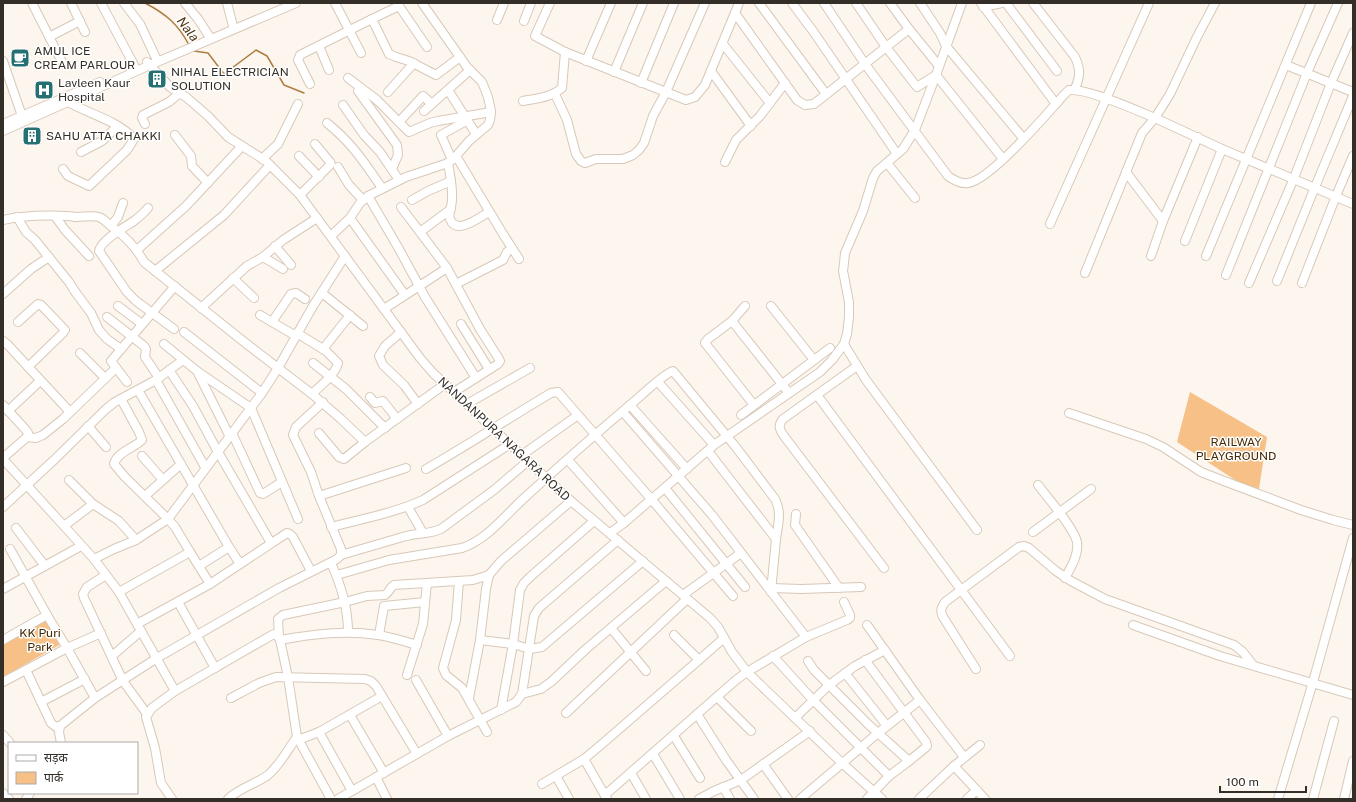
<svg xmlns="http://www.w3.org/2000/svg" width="1356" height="802" viewBox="0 0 1356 802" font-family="'Public Sans','Noto Sans Devanagari',sans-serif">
	<rect width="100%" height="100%" fill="#fdf6ef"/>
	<g fill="#f6c087">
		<polygon points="1190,392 1267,437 1258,495 1177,442"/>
		<polygon points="46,620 61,644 3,677 3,644"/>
	</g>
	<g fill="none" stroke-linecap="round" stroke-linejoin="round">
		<g stroke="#af7d42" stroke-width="1.5">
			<path d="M145 3C166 14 178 24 189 45"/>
			<polyline points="194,51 208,53 224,74 256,50 267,56 284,85 304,93"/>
		</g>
		<g stroke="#d8c8b8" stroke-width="10">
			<g id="minor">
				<polyline points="32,3 63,64"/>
				<polyline points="71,3 85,32"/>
				<polyline points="101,3 135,67"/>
				<polyline points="124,3 140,24 156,58"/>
				<polyline points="185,3 198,19 209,36"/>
				<polyline points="227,3 233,26"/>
				<polyline points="335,3 361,53"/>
				<polyline points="397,3 427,47"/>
				<polyline points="422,3 467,67 482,82 488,97 491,111 490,120 488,125 469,141 456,156 503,234 519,259"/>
				<polyline points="550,3 535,36 565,52 686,100 695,97 705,85 739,3"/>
				<polyline points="759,3 826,94"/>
				<polyline points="792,3 813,31 897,154"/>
				<path d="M824 3 865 64 948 176C954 180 960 184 968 183 988 181 1039 123 1054 106 1059 101 1063 95 1069 90 1087 88 1136 110 1155 118L1142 133 1085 273"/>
				<polyline points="856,3 886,47 917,87 936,75 1003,159"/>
				<polyline points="890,3 909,29 939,66"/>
				<polyline points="920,3 940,33 946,46 1023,138"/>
				<polyline points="981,3 1056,104"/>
				<polyline points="1006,3 1057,71"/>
				<path d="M1033 3 1075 57C1081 70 1080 76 1075 89"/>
				<polyline points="1215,3 1197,37 1170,94 1155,118 1222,149 1353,204"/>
				<polyline points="399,6 372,19 389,54 396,57 409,61 436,75 460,57"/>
				<polyline points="983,7 1002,3"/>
				<polyline points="735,13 797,100 805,105 814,104 909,29"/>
				<polyline points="497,20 504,3"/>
				<polyline points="524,21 531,3"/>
				<polyline points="49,37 80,21"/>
				<polyline points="723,44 770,103"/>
				<polyline points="319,46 329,70"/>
				<polyline points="3,61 22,116"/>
				<polyline points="586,61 611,3"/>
				<polyline points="147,62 170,87 186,97 208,116 228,137 266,161 300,195 420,358 433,373 571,501 710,618 718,627 732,652 747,672 842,763 882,799"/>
				<polyline points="1286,65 1353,92"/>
				<polyline points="711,71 751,126"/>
				<polyline points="614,72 643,3"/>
				<polyline points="348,78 377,100 409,132 430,123 438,121 491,112"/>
				<polyline points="641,83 674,3"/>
				<polyline points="310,84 298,60 300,55 372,19"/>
				<polyline points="448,90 476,134"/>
				<polyline points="358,91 397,145 398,155 392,169"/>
				<polyline points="388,92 414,63"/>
				<polyline points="555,94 567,120 576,154 581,161 585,163 596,159 623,159 633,155 639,150 644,143 653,116 666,92 705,3"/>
				<path d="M523 101C538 98 550 98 562 88L565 52"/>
				<polyline points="343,105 364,135 380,152 399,180"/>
				<polyline points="424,111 470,70"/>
				<polyline points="399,122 423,96 432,104"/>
				<path d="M327 123C352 143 364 162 382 188"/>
				<polyline points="3,124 100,82"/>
				<polyline points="145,124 142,118 143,115 169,102 180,93"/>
				<polyline points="3,131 150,65 296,3"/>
				<polyline points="175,135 191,156 192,166 208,183"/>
				<polyline points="81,152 102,141 118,126"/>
				<polyline points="299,156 319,177"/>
				<polyline points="262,159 278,144 298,104"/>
				<polyline points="452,160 441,135 468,120"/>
				<polyline points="725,162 736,140 760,116 785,83"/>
				<path d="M448 163C450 175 453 188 452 200 452 206 448 213 450 219 456 236 480 217 489 212"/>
				<polyline points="887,163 915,198"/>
				<polyline points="338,167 349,185 363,200"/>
				<path d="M63 169 68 176 89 186 127 150 134 139C119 121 89 114 68 102"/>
				<polyline points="1126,172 1163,221"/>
				<polyline points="300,195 331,164 330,162 315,144"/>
				<polyline points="368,196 399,249 425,297 476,378"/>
				<polyline points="412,200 428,191 451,181"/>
				<polyline points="401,207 447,268 480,329 499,359 500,361 498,364 454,392"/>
				<path d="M148 208C144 213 139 217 134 221 125 227 101 240 99 251L127 292 136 301 174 329"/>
				<polyline points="55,216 65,230 89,256"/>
				<polyline points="17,217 26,232 35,240 69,282 76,293 91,313 99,330 107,339 121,349"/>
				<polyline points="350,218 405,295"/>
				<path d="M3 220C24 215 46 215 68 216 71 216 74 217 77 217 84 217 92 215 99 217 104 219 107 223 111 226 125 236 136 247 144 262L248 345 312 394 341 419 365 442"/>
				<polyline points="1050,224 1149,3"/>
				<polyline points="111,226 118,217 123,203"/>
				<polyline points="420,232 451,209"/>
				<polyline points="331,236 350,218 360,203 368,196 406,177 448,163 456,156"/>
				<polyline points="1185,241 1222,149"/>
				<polyline points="275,246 291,265"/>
				<polyline points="137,250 186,206 242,146"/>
				<polyline points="1151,256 1163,221 1198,137"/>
				<polyline points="1206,256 1311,3"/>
				<polyline points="263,257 283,269"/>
				<polyline points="155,271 224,215 270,165"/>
				<polyline points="1226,275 1307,73 1338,3"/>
				<polyline points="233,278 254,298"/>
				<polyline points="1277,281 1315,187 1353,96"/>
				<polyline points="1249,283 1294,178 1331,83 1353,33"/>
				<polyline points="1302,283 1336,196 1353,156"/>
				<polyline points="456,284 503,260 507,252 512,248"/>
				<polyline points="322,293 363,326"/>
				<polyline points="3,294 31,269 49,257"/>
				<polyline points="118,306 142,324"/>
				<polyline points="745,306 732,321 708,339 705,343 754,405"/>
				<polyline points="771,306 814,360"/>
				<polyline points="201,308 247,266 263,257 283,240 317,218"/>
				<polyline points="384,309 447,268"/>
				<polyline points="260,315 296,336"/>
				<polyline points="107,317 144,346 146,349 145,357 159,378"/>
				<polyline points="732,321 789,393"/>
				<polyline points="18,322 38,304 41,305 65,330 63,333 28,367"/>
				<polyline points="272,322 291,294 296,293 305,299"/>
				<polyline points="461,324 489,369"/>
				<polyline points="184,332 262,393"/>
				<polyline points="401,332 385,346 379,356 383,365 404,385 418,404"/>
				<path d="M297 333 326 351 338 363C335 375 321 385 312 394"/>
				<polyline points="3,341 7,344 70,412"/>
				<polyline points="164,344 197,371 230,437"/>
				<polyline points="844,344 866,380 977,530"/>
				<polyline points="323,349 350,315"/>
				<polyline points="80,353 105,378"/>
				<polyline points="313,363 346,389 385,428"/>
				<path d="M857 366 783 419C778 425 779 429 784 436L884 568"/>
				<polyline points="169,370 193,406 218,452 271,543"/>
				<polyline points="197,371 251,408 298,519"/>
				<polyline points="156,380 205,467"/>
				<polyline points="127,382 111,361 175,286"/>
				<polyline points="658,382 714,445"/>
				<polyline points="138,390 229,547 199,566"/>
				<polyline points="817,395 1010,656"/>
				<polyline points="370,397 375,403 383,401 397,419"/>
				<polyline points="467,404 530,368"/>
				<polyline points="3,405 26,430 28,433 27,437 3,458"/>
				<polyline points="630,405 687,469"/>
				<polyline points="8,411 40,381"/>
				<polyline points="1069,413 1146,439 1163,447 1201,472 1224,481 1301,510 1333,520 1353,525"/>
				<polyline points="741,415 830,348"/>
				<polyline points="88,426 106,447"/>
				<polyline points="232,433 260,493 263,494 282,482"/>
				<polyline points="319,433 339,457 344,459 365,442 445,384"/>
				<polyline points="27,437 36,438 43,435 63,419 116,368"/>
				<polyline points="708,451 776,539 771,592"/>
				<polyline points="522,455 578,415"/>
				<polyline points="142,456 163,480"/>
				<polyline points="3,459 64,526 94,559 119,592 175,691"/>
				<polyline points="568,460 624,523"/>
				<path d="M426 469C468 445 509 418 551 393L558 392 652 500 733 596"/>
				<polyline points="69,480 93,504"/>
				<path d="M1038 485C1048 498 1074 528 1077 542 1079 555 1071 567 1065 578"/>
				<polyline points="665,488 745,587"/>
				<polyline points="145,496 181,464"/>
				<polyline points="319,496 406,468"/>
				<polyline points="3,507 54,460 106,409 115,402 156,380 183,360"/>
				<polyline points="408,507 423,533"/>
				<polyline points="796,514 795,525 839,588"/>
				<polyline points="64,526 93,504 119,521 136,540"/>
				<path d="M331 527C362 519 394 513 423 500L510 444"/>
				<polyline points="16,528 45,566"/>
				<polyline points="1033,532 1091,489"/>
				<polyline points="610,533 624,523 714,445 820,372 832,360 844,344 847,334 849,317 849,302 843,271 844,263 845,253 863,211 873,178 877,171 903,149 915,130 936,75 962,3"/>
				<polyline points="229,547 240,564"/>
				<polyline points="190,552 210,584"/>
				<path d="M341 555 406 536C418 533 430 534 441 529L494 490 528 461"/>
				<polyline points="94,559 114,549 136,540 168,519 262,393 278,368 313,306 345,256"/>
				<path d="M331 563C341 585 348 607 348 632"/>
				<polyline points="106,575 87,587 83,594 84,598 123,681 147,714"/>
				<path d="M337 575 389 560 462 548C486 540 503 518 521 501 559 466 598 432 637 399 645 392 664 374 673 371L735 446 775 499C782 512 778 525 776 539"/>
				<polyline points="459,581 456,620 443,668 446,675 462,688 487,732"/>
				<polyline points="772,588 801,589 861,587"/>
				<polyline points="3,589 81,546"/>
				<path d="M119 592 190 552 175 527 168 519 125 477 114 464C117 452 134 448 142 440L139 432 121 399"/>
				<polyline points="683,595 741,553"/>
				<polyline points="178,602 215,668"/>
				<polyline points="137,624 210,584 287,533 290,534 293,537 311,571"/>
				<polyline points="867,625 920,700 964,757"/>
				<polyline points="1133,625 1220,656 1353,695"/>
				<polyline points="611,628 646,671"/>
				<polyline points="379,635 384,606 425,602"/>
				<path d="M279 637 278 619 283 615 345 602 367 596 385 595C389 593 389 588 394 585L473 580 489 575 501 561 571 501"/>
				<polyline points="806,637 847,620 850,618 850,615 844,602"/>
				<polyline points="3,640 47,615"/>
				<path d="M280 640C313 634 345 630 378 635 391 637 404 641 417 645"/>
				<polyline points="480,640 513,644 530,649 542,647 643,561"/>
				<polyline points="112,656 141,631"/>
				<polyline points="773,656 813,700 889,776"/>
				<polyline points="699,660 724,638"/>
				<polyline points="865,660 926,742 927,746 925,748 909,761"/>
				<polyline points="808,661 814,670 829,685 855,666 885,650"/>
				<path d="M976 669 943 617C940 611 941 608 945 602L1019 547 1024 546 1029 548 1056 571 1071 581 1105 599 1234 645 1243 652 1253 665"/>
				<polyline points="26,670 51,723 56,727 60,726 95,698 157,658 279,588 337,559 341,555 341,549 319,496 311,472 293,435 296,427 323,402"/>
				<polyline points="845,673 887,726"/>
				<polyline points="407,675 423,624 427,583"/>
				<polyline points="416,680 448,736"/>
				<polyline points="3,682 67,648 47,615 10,549"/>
				<polyline points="522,694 541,689 551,682 586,649 666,581"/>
				<polyline points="717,697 751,731"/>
				<polyline points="95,698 67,648 101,633"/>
				<polyline points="231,698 259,683 276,677 365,679 371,681 376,686 417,754"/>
				<polyline points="469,698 480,640 486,589 489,575"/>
				<polyline points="41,702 85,679"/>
				<polyline points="501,710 513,644 520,590 524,583 530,577 594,521"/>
				<polyline points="566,713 687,599"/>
				<polyline points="697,714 726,760 754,799"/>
				<polyline points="350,715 384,773"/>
				<polyline points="795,718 829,685 869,725 909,761 889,776 867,799"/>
				<polyline points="60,726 59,732 61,743"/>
				<polyline points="319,732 352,791"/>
				<polyline points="3,735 10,743"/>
				<polyline points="674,736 700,778"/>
				<polyline points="298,740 319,732 382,696"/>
				<polyline points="653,754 680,799"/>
				<polyline points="584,759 607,799"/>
				<polyline points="763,764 788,799"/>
				<polyline points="954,766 980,745"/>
				<polyline points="631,773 646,799"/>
				<polyline points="556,776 569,799"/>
				<polyline points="376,777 387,799"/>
				<polyline points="542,784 584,759 602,744 699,660 674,635"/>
				<polyline points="723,787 730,799"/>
				<polyline points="3,793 9,799"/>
				<polyline points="605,795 736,680 747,672 806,637 712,515 623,412"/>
				<polyline points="26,799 30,793"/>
				<polyline points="172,799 161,783 155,748 146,717 152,708 175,691 272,635 276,634 280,640 288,677 297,737 331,799"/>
				<path d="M228 799C239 788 256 784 268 775 280 765 288 749 297 737"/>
				<polyline points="338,799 448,736 516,702 522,694 534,616 539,608 618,540"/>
				<polyline points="699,799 714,791 741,780 810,731"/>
				<polyline points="800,799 878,733 920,700"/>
				<polyline points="919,799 954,766 985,799"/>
				<polyline points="967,799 977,790"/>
				<polyline points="1278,799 1313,682 1353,538"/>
				<polyline points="1313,799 1334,721"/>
				<polyline points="1344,799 1353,761"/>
			</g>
		</g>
		<use href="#minor" stroke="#fff" stroke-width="8"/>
	</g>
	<defs>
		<g id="cafe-square" transform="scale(1)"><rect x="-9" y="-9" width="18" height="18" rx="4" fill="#257072" stroke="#fff"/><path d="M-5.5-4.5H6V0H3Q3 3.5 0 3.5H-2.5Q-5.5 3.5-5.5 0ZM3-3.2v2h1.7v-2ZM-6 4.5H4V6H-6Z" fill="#fff"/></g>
		<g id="building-square" transform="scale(1)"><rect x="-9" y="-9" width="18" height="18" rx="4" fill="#257072" stroke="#fff"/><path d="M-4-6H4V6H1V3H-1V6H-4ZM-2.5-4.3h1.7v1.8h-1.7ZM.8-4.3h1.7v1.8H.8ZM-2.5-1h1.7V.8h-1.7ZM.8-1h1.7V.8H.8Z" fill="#fff"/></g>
		<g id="hospital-square" transform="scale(1)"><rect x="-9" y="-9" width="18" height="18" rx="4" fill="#257072" stroke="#fff"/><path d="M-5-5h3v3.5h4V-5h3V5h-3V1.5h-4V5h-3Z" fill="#fff"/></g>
	</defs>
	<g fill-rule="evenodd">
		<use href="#cafe-square" x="20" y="58"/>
		<use href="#building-square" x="157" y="79"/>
		<use href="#hospital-square" x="44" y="90"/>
		<use href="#building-square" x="32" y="136"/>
	</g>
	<g text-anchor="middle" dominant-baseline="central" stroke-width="3" stroke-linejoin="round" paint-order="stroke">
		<g font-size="12" fill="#342e28" stroke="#fff" text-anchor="start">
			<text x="34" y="51">AMUL ICE<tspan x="34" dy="14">CREAM PARLOUR</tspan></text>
			<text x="171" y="72">NIHAL ELECTRICIAN<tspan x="171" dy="14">SOLUTION</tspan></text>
			<text x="58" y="83">Lavleen Kaur<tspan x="58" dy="14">Hospital</tspan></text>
			<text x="46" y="136">SAHU ATTA CHAKKI</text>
		</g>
		<g font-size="12" fill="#342e28" stroke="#fff">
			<text transform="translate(504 439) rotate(43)">NANDANPURA NAGARA ROAD</text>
		</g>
		<g font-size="12" fill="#432803" stroke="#fff">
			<text x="1236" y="442">RAILWAY<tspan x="1236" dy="14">PLAYGROUND</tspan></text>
			<text x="40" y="633">KK Puri<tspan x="40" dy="14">Park</tspan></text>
		</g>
		<g font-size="13" font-style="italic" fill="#523614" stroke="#fff">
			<text transform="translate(188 29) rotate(53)">Nala</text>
		</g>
	</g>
	<rect width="1356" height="802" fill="none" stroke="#342e28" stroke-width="8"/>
	<rect x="8" y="742" width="130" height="52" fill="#ffffff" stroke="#aeaba9"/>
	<rect x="16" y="755" width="20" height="6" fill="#ffffff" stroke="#aeaba9"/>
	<text x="44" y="762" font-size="12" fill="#342e28">सड़क</text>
	<rect x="16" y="772" width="20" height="12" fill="#f6c087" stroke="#aeaba9"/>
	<text x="44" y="782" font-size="12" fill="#342e28">पार्क</text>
	<path d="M1220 786v6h86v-6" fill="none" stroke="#342e28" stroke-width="2"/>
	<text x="1226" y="786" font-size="12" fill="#342e28" stroke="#ffffff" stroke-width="3" paint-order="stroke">100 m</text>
</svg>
